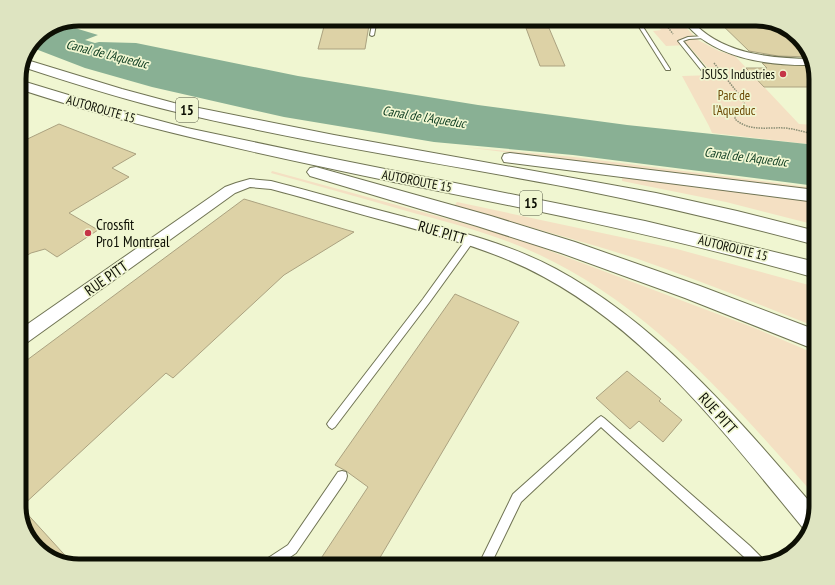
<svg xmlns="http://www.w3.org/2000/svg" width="835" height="585" viewBox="0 0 835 585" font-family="'PT Sans Narrow',sans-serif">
	<rect width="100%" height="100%" fill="#f0f6d1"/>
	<g fill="#f4e0c3">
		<polygon points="651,19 678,19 698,40 719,51 735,56 799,124 816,125 816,145 712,133 709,126 682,76 714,75 688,45 666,46 653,31 661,30"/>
		<polygon points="464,147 574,157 816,188 816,191"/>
		<path d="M272 171 492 231 521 240 752 327 816 354V497C730 400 644 298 522 247 483 231 443 221 403 210 359 197 315 185 271 173Z"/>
		<polygon points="622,177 816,201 816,225 726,202 622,181"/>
		<path d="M457 202 677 249 816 287V327C756 303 696 279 635 258 575 239 515 223 454 206Z"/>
	</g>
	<polygon fill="#89b094" points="65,25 98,35 85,40 95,43 99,42 136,43 298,76 478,105 627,125 816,145 816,186 573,155 434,142 284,117 152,87 85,68 33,48 39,34"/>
	<g fill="#ddd2a6" stroke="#aba280">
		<polygon points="326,19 370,19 365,49 318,49"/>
		<polygon points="716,19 756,19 783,28 790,34 794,34 810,52 811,57 778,56 749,51"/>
		<polygon points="526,28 549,28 565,66 540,66"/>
		<polygon points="762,63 813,66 816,87 764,87 746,68 767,68"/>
		<polygon points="59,124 136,154 112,168 129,177 69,213 98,230 57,257 45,249 31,253 19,260 19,143"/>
		<polygon points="244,199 354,232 284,275 173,378 166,373 21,507 72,563 43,554 27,536 19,509 19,366"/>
		<polygon points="455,294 519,322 375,566 316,566 368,487 346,471 335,465"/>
		<polygon points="627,371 661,399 659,401 682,420 663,442 639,421 630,429 596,398"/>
	</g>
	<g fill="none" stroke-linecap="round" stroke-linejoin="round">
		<g stroke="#707454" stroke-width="2">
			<g id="lane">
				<polygon points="373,19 377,19 374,35 372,36 370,35"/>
				<polygon points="634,19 638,19 670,69 670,70 666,70"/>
				<polygon points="706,36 706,38 704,38 689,39 683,41 706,69 706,71 702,71 678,41 688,37"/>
				<polygon points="470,237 474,240 473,242 429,303 335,427 332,429 329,427 327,424 329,421 423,299 467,238"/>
				<polygon points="601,416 604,418 750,546 765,561 766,564 754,566 601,427 521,502 490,566 478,566 513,494 598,418"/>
				<polygon points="342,471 346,472 347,476 346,480 296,553 277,566 260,566 262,562 288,545 338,472"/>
			</g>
		</g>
		<g stroke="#707454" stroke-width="2">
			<g id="street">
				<path d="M682 19H690C720 54 768 58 811 59L813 65C767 66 710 58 682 19Z"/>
				<path d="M250 179 271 181C314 192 358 205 401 216 453 230 508 243 556 269 661 326 738 419 815 508L808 530 803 528C727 436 651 335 544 277 498 252 447 238 397 224 355 213 313 200 271 189L250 187 235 193 25 344 19 346V330L225 187 236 183Z"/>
			</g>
		</g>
		<g stroke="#707454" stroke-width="2">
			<g id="highway">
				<path d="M27 60 122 89 174 103 334 135 656 193 737 211 816 231V245C737 224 658 205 577 189 442 163 306 143 172 111 122 99 72 83 23 67Z"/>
				<path d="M19 80 108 107 187 128 315 155 645 221 816 262V278C678 239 539 211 399 183 271 156 143 130 19 89Z"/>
				<polygon points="510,153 816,190 816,202 504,162 502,158 504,154"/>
				<polygon points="316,167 491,216 575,242 700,286 816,330 816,350 685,298 561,253 477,226 310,176 307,172 310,168"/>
			</g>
		</g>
		<g stroke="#898d74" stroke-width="1.5" stroke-dasharray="1.5 1" stroke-linecap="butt">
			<polyline points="665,19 664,22 673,34"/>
			<path d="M714 63 741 97 746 107 735 116V119C749 132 768 127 785 128 796 129 806 133 816 134"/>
		</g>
		<use href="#lane" fill="#fff" fill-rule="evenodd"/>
		<use href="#street" fill="#fff" fill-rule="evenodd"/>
		<use href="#highway" fill="#fff" fill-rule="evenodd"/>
	</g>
	<g fill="#c53446" stroke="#f0f6d1" stroke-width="1.5">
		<circle cx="783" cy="74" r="4"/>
		<circle cx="88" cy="233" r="4"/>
	</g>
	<g text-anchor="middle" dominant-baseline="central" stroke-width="3.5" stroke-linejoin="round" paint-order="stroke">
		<g font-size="13" font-style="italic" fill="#0a3a1e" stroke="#f0f6d1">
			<text transform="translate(107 54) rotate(14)">Canal de l'Aqueduc</text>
			<text transform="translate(424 117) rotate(9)">Canal de l'Aqueduc</text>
			<text transform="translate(746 157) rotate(7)">Canal de l'Aqueduc</text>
		</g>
		<g font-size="13" fill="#0d0f04" stroke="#f0f6d1" text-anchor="end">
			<text x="775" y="74">JSUSS Industries</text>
		</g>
		<g font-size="13" fill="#6a4702" stroke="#f0f6d1">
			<text x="734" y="95">Parc de<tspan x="734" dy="15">l'Aqueduc</tspan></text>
		</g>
		<g font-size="13" fill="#0d0f04" stroke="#f0f6d1">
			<text transform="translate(101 109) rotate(16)">AUTOROUTE 15</text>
			<text transform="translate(417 181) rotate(11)">AUTOROUTE 15</text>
			<text transform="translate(733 248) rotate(14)">AUTOROUTE 15</text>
		</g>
		<g fill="#f0f6d1" stroke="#515442" stroke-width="1">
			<rect x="176" y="98" width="22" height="24" rx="3"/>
			<rect x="520" y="191" width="22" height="24" rx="3"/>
		</g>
		<g font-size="14" font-weight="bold" fill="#0d0f04">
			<text x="187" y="110">15</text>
			<text x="531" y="203">15</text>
		</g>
		<g font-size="15" fill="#0d0f04" stroke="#f0f6d1" text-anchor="start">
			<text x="96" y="224">Crossfit<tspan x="96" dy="17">Pro1 Montreal</tspan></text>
		</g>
		<g font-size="15" fill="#0d0f04" stroke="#f0f6d1">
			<text transform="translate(442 232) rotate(16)">RUE PITT</text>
			<text transform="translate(106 278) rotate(-35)">RUE PITT</text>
			<text transform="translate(718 413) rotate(48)">RUE PITT</text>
		</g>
	</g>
	<path d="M0 0H835V585H0ZM79 26H756A53 53 0 0 1 809 79V506A53 53 0 0 1 756 559H79A53 53 0 0 1 26 506V79A53 53 0 0 1 79 26Z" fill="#dee4c1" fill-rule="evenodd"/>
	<path fill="none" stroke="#0d0f04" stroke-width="5" d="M79 26H756A53 53 0 0 1 809 79V506A53 53 0 0 1 756 559H79A53 53 0 0 1 26 506V79A53 53 0 0 1 79 26Z"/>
</svg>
